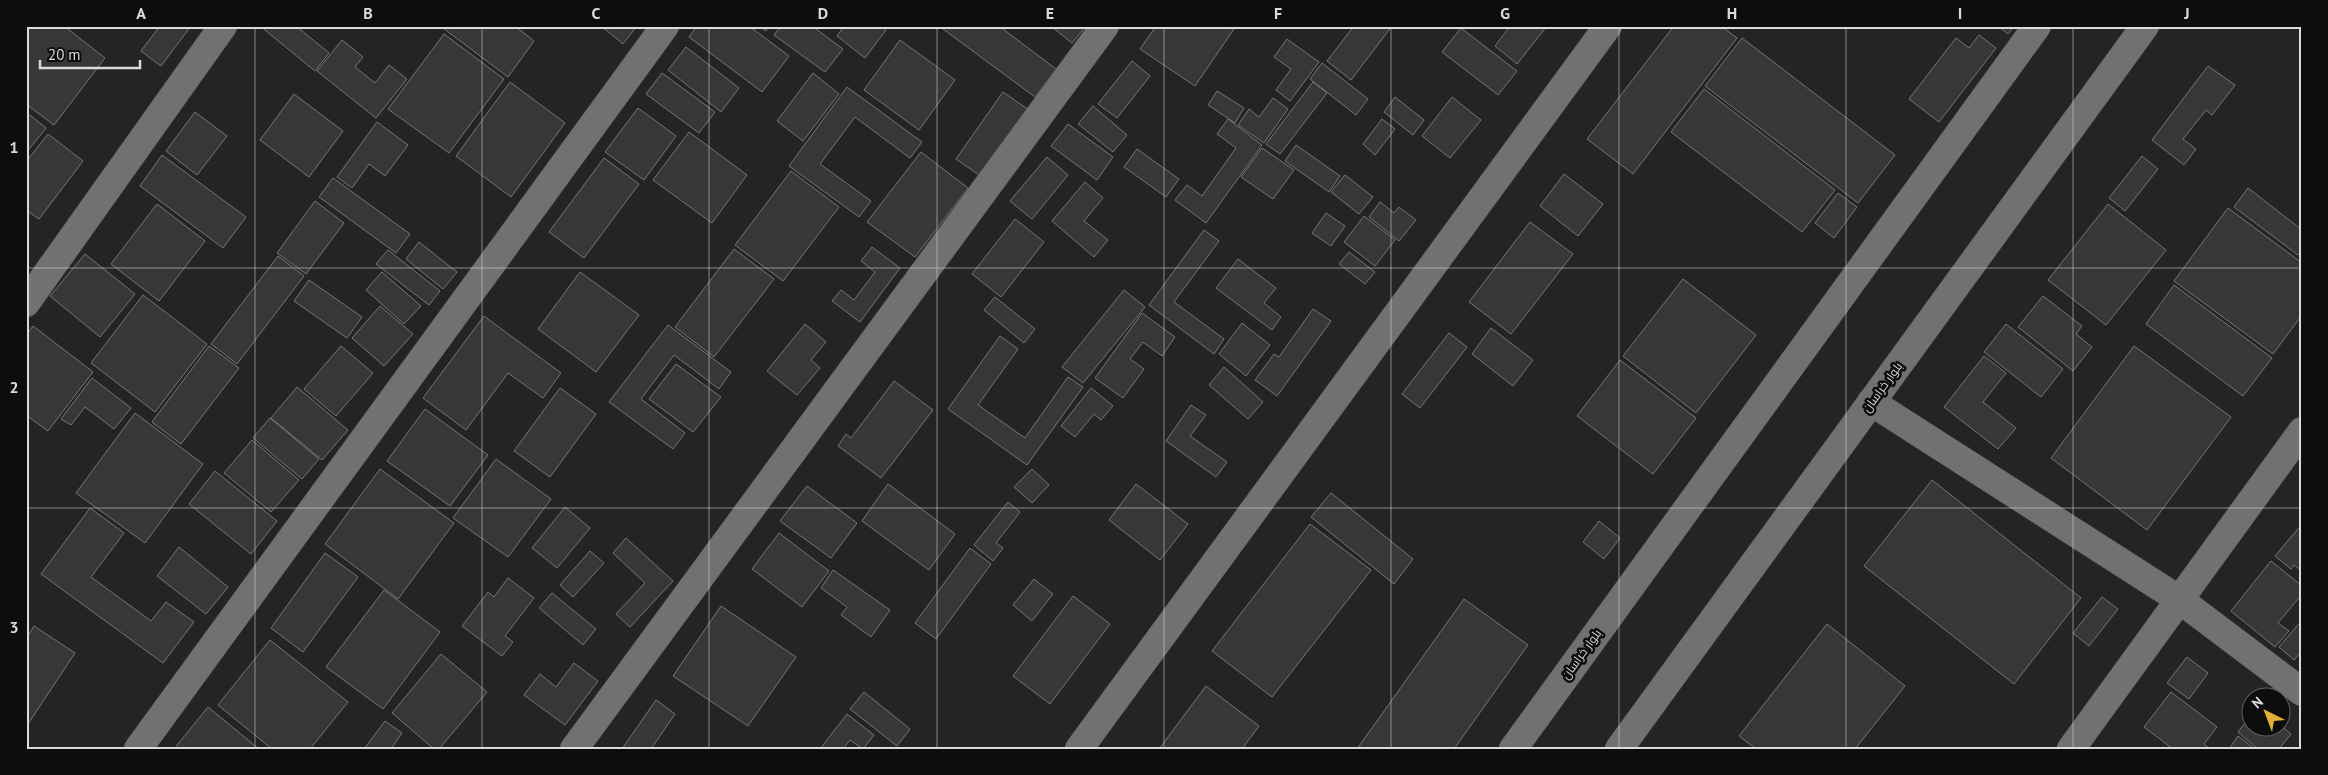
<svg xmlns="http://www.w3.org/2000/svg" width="2328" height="775" viewBox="0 0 2328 775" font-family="'PT Sans',Cairo,sans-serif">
	<rect width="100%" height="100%" fill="#252326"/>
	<g fill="#393637" stroke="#797576">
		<polygon points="26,26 64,26 105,58 54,125 26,104"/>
		<polygon points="160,26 191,26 161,66 141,51"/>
		<polygon points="260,26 296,26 329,53 315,71"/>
		<polygon points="444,26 515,26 534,41 508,77 443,28"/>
		<polygon points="601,26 637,26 623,44"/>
		<polygon points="697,26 749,26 789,56 762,92 689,37"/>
		<polygon points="759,26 769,26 766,31"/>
		<polygon points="781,26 812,26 843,49 825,72 774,35"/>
		<polygon points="844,26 881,26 886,30 865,58 837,36"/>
		<polygon points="939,26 999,26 1056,69 1035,97"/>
		<polygon points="1051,26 1086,26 1072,43"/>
		<polygon points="1156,26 1236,26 1195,86 1140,49"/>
		<polygon points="1354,26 1392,26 1351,80 1327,61"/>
		<polygon points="1510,26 1547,26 1517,64 1495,46"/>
		<polygon points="1674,26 1721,26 1737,38 1633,174 1587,139"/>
		<polygon points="1998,26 2014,26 2008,34"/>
		<polygon points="1461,28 1517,71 1498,95 1442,52"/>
		<polygon points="444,34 504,79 449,153 388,109"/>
		<polygon points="1979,35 1996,48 1939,122 1909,99 1956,38 1969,48"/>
		<polygon points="1742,38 1895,155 1858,203 1705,86"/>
		<polygon points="1287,39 1319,62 1290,101 1276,90 1291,69 1274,57"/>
		<polygon points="342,40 363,57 355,67 375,83 389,65 407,79 376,118 317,71"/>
		<polygon points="900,40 955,80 919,130 864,90"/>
		<polygon points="686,47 739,88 721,112 668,70"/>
		<polygon points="1132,61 1150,76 1117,118 1098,104"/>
		<polygon points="1322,63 1368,99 1356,115 1310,79"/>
		<polygon points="2208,66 2235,85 2212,115 2206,110 2183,139 2196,149 2184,165 2152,140"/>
		<polygon points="662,73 715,112 699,133 646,94"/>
		<polygon points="813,73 839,94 803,141 777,121"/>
		<polygon points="510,82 565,123 511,197 456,156"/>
		<polygon points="1313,82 1327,93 1280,154 1266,144"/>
		<polygon points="847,87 922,142 910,158 855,117 820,164 871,201 859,217 789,166"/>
		<polygon points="1704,89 1835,190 1802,232 1671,132"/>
		<polygon points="1217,91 1244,108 1235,123 1208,105"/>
		<polygon points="1003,92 1029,110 982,177 956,159"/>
		<polygon points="294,94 343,131 309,177 260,140"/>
		<polygon points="1395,97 1424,120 1413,135 1384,112"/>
		<polygon points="1452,97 1481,120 1450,158 1422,136"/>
		<polygon points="1273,98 1288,109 1264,143 1238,125 1249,109 1259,117"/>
		<polygon points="1093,106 1127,135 1113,152 1078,124"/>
		<polygon points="638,108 676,136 644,180 605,152"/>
		<polygon points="26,112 46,128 26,153"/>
		<polygon points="195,112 227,136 197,175 166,151"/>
		<polygon points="1228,119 1262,145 1206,223 1175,200 1187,185 1202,196 1236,148 1217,134"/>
		<polygon points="1382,119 1395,129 1375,155 1363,144"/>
		<polygon points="377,122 408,145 385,176 369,164 352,188 337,177"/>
		<polygon points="1068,124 1113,157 1097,180 1051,146"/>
		<polygon points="689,132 747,175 712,223 653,180"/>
		<polygon points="48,134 83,161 39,219 26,210 26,162"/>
		<polygon points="1296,145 1340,176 1329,192 1285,161"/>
		<polygon points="1262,148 1294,170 1273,199 1241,177"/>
		<polygon points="1137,149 1179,179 1166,197 1124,167"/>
		<polygon points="921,152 968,188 915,257 867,222"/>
		<polygon points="162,155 246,217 223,248 140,186"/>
		<polygon points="2142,156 2158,169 2125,211 2109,198"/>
		<polygon points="1047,157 1068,175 1032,219 1010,201"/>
		<polygon points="604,158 639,184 584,258 549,232"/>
		<polygon points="791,171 839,207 783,281 735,245"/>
		<polygon points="1564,174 1603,204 1578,236 1540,206"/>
		<polygon points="1345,175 1373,197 1359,214 1331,192"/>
		<polygon points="333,178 410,234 396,253 319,197"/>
		<polygon points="1085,182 1103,198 1084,221 1108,240 1094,257 1052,221"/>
		<polygon points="2248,188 2302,230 2302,251 2298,255 2234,207"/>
		<polygon points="1838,193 1857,207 1834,238 1815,223"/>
		<polygon points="315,201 344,223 306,274 277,253"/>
		<polygon points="1380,202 1394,213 1399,207 1416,220 1399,241 1369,217"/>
		<polygon points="157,204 205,241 159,301 111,264"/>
		<polygon points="2108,204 2166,250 2106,325 2048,280"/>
		<polygon points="2228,208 2302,263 2302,315 2273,354 2174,281"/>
		<polygon points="1326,213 1345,226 1331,246 1312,233"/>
		<polygon points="1364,216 1395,240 1375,266 1344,242"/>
		<polygon points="1015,219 1044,242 1001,297 972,274"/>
		<polygon points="1530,222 1573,254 1511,334 1469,302"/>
		<polygon points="1204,230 1219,241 1174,302 1224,339 1214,354 1149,305"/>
		<polygon points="419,242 457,272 443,289 406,259"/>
		<polygon points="872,247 900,268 860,322 832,301 841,290 854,300 875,272 861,261"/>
		<polygon points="734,249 774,279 714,357 675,327"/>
		<polygon points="388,250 440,291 429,305 376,264"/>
		<polygon points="1349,252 1375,272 1365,284 1339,264"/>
		<polygon points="85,254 135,294 100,337 50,296"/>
		<polygon points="278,256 304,276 237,364 211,344"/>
		<polygon points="1238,259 1276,288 1264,303 1281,317 1272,330 1216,288"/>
		<polygon points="382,272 421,306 404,324 366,290"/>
		<polygon points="580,272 639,315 596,372 538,329"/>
		<polygon points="1683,279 1756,335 1696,413 1623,356"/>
		<polygon points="309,280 362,317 347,338 294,301"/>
		<polygon points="2174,285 2272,358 2243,396 2146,324"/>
		<polygon points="1124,290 1145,307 1083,383 1062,367"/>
		<polygon points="143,295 207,344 155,412 91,363"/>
		<polygon points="2043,296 2082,326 2076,334 2092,347 2073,371 2018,327"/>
		<polygon points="995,297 1035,329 1024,343 984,310"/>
		<polygon points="380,306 413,334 384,366 352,338"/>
		<polygon points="1313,309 1331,321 1277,396 1255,380 1274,354 1279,357"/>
		<polygon points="1142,313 1175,337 1162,356 1143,342 1130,359 1144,369 1123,398 1095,378"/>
		<polygon points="484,316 561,373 543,398 508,373 466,430 423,398"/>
		<polygon points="1242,323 1270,345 1246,376 1219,354"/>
		<polygon points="805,324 826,342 811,360 820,368 797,395 767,371"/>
		<polygon points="2006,324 2063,369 2041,397 1984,352"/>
		<polygon points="668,325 731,372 719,389 674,355 641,399 685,433 673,449 609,402"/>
		<polygon points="33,326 93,372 48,431 26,415 26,335"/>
		<polygon points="1491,328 1533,360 1513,386 1472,354"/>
		<polygon points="1449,333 1467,347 1420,408 1402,394"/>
		<polygon points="1000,336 1018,349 978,405 1025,438 1068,377 1083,387 1027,465 948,409"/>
		<polygon points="209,346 239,368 181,444 152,422"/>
		<polygon points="341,346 373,373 336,416 304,389"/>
		<polygon points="2134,346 2231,417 2147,530 2051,458"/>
		<polygon points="1984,356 2006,373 1983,402 2016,428 1998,449 1944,407"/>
		<polygon points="1620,360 1696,418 1653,474 1577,416"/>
		<polygon points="676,364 721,397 693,432 649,399"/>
		<polygon points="1224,367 1263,402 1248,419 1209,385"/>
		<polygon points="92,378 131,408 114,429 85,407 71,425 61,419"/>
		<polygon points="894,381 933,410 881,478 838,446 846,434 851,438"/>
		<polygon points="297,387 348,430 322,460 271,418"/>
		<polygon points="560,388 596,414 550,477 514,451"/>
		<polygon points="1091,388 1113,406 1101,420 1094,414 1075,437 1061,426"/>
		<polygon points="1191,405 1206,415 1190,436 1227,462 1216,477 1166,441"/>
		<polygon points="425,409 488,455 450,506 387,461"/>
		<polygon points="135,413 203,464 145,543 76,493"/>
		<polygon points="270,418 319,459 302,479 253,438"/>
		<polygon points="252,440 299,480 271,512 224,473"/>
		<polygon points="496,459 551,499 508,557 453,518"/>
		<polygon points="380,469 454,523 398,599 325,544"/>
		<polygon points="1032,469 1049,485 1032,503 1014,487"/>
		<polygon points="215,471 277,521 251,554 189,504"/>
		<polygon points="1932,480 2081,598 2014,684 1864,566"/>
		<polygon points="888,484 955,534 929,570 862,521"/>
		<polygon points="1136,484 1188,524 1160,560 1109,520"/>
		<polygon points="807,486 857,523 831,558 780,521"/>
		<polygon points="1331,493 1413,559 1394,584 1311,517"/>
		<polygon points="1008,502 1020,512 996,543 1003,548 993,561 974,545"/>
		<polygon points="565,507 590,528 557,568 532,548"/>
		<polygon points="90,508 124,533 91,577 151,621 166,602 194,622 163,663 41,574"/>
		<polygon points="1599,521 1620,538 1604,559 1583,542"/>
		<polygon points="1310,524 1371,570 1272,697 1212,651"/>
		<polygon points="2302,524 2302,571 2294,565 2291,569 2275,556"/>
		<polygon points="779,533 829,571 802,607 752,569"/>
		<polygon points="626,538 673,581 630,627 616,614 645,583 613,553"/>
		<polygon points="179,547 228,587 206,614 157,576"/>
		<polygon points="970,548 991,564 936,639 915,623"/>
		<polygon points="590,551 604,563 573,597 560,585"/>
		<polygon points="325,553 358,577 303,652 271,628"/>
		<polygon points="2271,561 2302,586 2302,594 2278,623 2289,631 2275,647 2231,611"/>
		<polygon points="833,570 890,610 871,637 841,615 847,607 821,588"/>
		<polygon points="508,578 534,598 505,636 513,642 502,656 462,626 488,592 494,597"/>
		<polygon points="1034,579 1053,594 1032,621 1013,605"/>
		<polygon points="384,590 440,632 383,709 326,667"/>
		<polygon points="552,593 596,629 583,645 539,608"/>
		<polygon points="1073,596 1110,624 1050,704 1013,676"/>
		<polygon points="2102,597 2118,609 2089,646 2073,633"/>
		<polygon points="1464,599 1528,645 1454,749 1357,749"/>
		<polygon points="721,606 796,657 748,726 673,676"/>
		<polygon points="2302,620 2302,651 2294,660 2279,647"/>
		<polygon points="1827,624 1905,686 1855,749 1756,749 1739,736"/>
		<polygon points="34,626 75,653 26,727 26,639"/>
		<polygon points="270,640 348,702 310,749 272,749 218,705"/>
		<polygon points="441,654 487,692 439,749 434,749 392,713"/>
		<polygon points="2187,657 2208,673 2189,699 2167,683"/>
		<polygon points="574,663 598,681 565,725 524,695 540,674 556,687"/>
		<polygon points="1206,686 1259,726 1242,749 1159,749"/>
		<polygon points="864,692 910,729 897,746 850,709"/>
		<polygon points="2171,692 2217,727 2204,744 2210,749 2173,749 2144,727"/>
		<polygon points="656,700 675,714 651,749 622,749"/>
		<polygon points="208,707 259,749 174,749"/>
		<polygon points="847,714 874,735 863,749 850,740 843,749 820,749"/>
		<polygon points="2250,717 2250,728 2280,728 2280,725 2291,734 2279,749 2258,749 2238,732"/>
		<polygon points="385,721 402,733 391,749 364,749"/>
		<polygon points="2238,736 2255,749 2229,749"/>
	</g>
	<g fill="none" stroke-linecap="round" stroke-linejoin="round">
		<g stroke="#403d40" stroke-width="29">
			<g id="street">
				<polyline points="26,303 223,26"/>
				<polyline points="1871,402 2180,600 2302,692"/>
				<polyline points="138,749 665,26"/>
				<polyline points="574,749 1105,26"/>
				<polyline points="1079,749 1608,26"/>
				<polyline points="2071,749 2302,431"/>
			</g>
		</g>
		<g stroke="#403d40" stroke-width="29">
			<g id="secondary">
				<polyline points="1513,749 2037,26"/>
				<polyline points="1619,749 2145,26"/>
			</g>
		</g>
		<use href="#street" stroke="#737073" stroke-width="28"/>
		<use href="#secondary" stroke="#737073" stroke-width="28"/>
	</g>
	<path fill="none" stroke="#dcdadc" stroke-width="1" stroke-opacity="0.55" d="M255 26V749M482 26V749M709 26V749M937 26V749M1164 26V749M1391 26V749M1619 26V749M1846 26V749M2073 26V749M26 268H2302M26 508H2302"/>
	<g text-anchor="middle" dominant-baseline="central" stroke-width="5" stroke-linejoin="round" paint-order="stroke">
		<g font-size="12" fill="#dcdadc" stroke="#0e0d0e">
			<text transform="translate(1882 387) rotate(-54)">بلوار خراسان</text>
			<text transform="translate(1581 654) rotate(-54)">بلوار خراسان</text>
		</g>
	</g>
	<rect width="2328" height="775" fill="none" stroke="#0e0d0e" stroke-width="55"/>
	<g transform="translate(2266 712) rotate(318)"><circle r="24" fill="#0e0d0e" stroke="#605f60"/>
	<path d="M0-4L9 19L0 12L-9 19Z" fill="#dfb034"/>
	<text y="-8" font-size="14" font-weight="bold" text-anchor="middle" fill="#dcdadc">N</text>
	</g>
	<path d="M40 60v8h100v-8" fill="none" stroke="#dcdadc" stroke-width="2.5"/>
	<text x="48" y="60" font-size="15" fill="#dcdadc" stroke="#0e0d0e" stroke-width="4" paint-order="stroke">20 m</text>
	<rect x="28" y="28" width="2272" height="720" fill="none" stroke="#dcdadc" stroke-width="2"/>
	<g font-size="16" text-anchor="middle" font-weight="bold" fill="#dcdadc">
		<text x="141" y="19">A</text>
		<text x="368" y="19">B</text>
		<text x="596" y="19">C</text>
		<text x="823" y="19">D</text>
		<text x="1050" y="19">E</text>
		<text x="1278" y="19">F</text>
		<text x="1505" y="19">G</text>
		<text x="1732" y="19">H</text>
		<text x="1960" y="19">I</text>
		<text x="2187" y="19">J</text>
		<text x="14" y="153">1</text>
		<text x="14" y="393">2</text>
		<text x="14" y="633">3</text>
	</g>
</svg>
